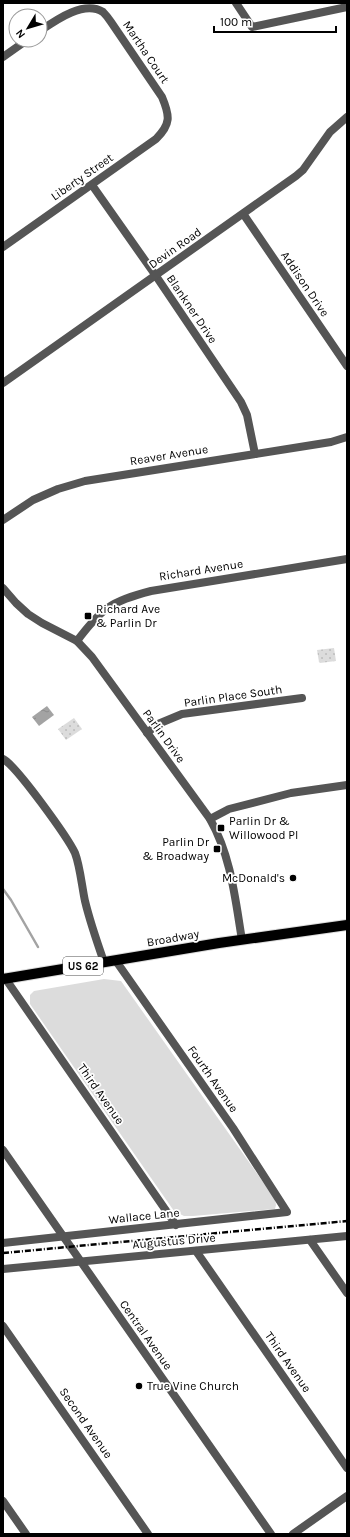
<svg xmlns="http://www.w3.org/2000/svg" width="350" height="1537" viewBox="0 0 350 1537" font-family="Karla,sans-serif">
	<defs>
		<pattern id="park-dots" width="8" height="8" patternUnits="userSpaceOnUse"><rect width="8" height="8" fill="#dcdcdc"/><path d="M2 2h.1M6 6h.1" fill="none" stroke="#bbb" stroke-width="1.8" stroke-linecap="round"/></pattern>
		<pattern id="water-ripples" width="26" height="14" patternUnits="userSpaceOnUse"><rect width="26" height="14" fill="#a3a3a3"/><path d="M2 4q2-2 4 0t4 0M15 11q2-2 4 0t4 0" fill="none" stroke="#8b8b8b"/></pattern>
	</defs>
	<rect width="100%" height="100%" fill="#fff"/>
	<polygon fill="#dcdcdc" points="104,979 121,981 275,1199 276,1205 275,1209 193,1216 184,1216 174,1211 30,1004 30,995 34,991"/>
	<g fill="url(#park-dots)">
		<polygon points="334,648 336,661 320,663 319,662 317,650"/>
		<polygon points="74,718 82,729 66,740 58,729"/>
	</g>
	<polygon fill="url(#water-ripples)" points="47,706 54,715 39,726 32,717"/>
	<g fill="none" stroke-linecap="round" stroke-linejoin="round">
		<polyline stroke="#a3a3a3" stroke-width="2.5" points="3,889 11,900 38,947"/>
		<g stroke="#dbdbdb" stroke-width="12">
			<polyline id="primary" points="3,979 219,943 347,925"/>
		</g>
		<g stroke="#555" stroke-width="8">
			<polyline points="236,3 252,27 347,7"/>
			<polyline points="3,57 27,40"/>
			<polyline points="92,185 156,276 241,402 247,415 255,454"/>
			<polyline points="244,215 347,366"/>
			<path d="M3 247 156 139C171 124 170 116 162 97L111 22C109 19 106 15 103 12 84 0 56 20 40 31"/>
			<polyline points="3,383 296,176 303,170 330,132 347,117"/>
			<polyline points="3,520 33,500 58,489 85,481 331,442 347,437"/>
			<polyline points="147,733 158,724 182,714 302,698"/>
			<path d="M3 759C16 765 68 838 75 853 80 866 82 887 85 901 90 922 97 942 104 962"/>
			<polyline points="210,819 229,809 291,793 347,785"/>
			<polyline points="5,978 176,1225"/>
			<polyline points="3,1150 271,1534"/>
			<polyline points="310,1240 347,1293"/>
			<polyline points="3,1243 287,1212 233,1128 116,961"/>
			<polyline points="196,1251 347,1468"/>
			<polyline points="3,1269 347,1236"/>
			<polyline points="3,1326 148,1534"/>
			<polyline points="3,1501 26,1534"/>
			<polyline points="293,1534 347,1496"/>
		</g>
		<g stroke="#555" stroke-width="8">
			<path d="M3 588 16 603 28 614 42 623 77 641 92 657 210 819C231 856 235 898 242 940"/>
			<path d="M77 641C101 609 111 601 151 591L347 559"/>
		</g>
		<use href="#primary" stroke="#000" stroke-width="10"/>
		<polyline stroke="#000" stroke-width="2.5" stroke-dasharray="6 2 1 2" stroke-linecap="butt" points="3,1253 347,1221"/>
	</g>
	<g fill="#000" stroke="#fff" stroke-width="1.5">
		<rect x="84" y="612" width="8" height="8" rx="2"/>
		<rect x="217" y="824" width="8" height="8" rx="2"/>
		<rect x="213" y="845" width="8" height="8" rx="2"/>
		<circle cx="293" cy="878" r="4"/>
		<circle cx="139" cy="1386" r="4"/>
	</g>
	<g text-anchor="middle" dominant-baseline="central" stroke-width="3.5" stroke-linejoin="round" paint-order="stroke">
		<rect fill="#fff" stroke="#4c4c4c" stroke-width="1" x="63" y="957" width="40" height="18" rx="3"/>
		<g font-size="11" font-weight="bold" fill="#000">
			<text x="83" y="966">US 62</text>
		</g>
		<g font-size="12" fill="#000" stroke="#fff">
			<text transform="translate(146 52) rotate(56)">Martha Court</text>
			<text transform="translate(82 177) rotate(-35)">Liberty Street</text>
			<text transform="translate(175 248) rotate(-35)">Devin Road</text>
			<text transform="translate(305 284) rotate(56)">Addison Drive</text>
			<text transform="translate(192 309) rotate(56)">Blankner Drive</text>
			<text transform="translate(169 455) rotate(-9)">Reaver Avenue</text>
			<text transform="translate(201 570) rotate(-9)">Richard Avenue</text>
			<text transform="translate(233 696) rotate(-8)">Parlin Place South</text>
			<text transform="translate(164 736) rotate(54)">Parlin Drive</text>
			<text transform="translate(173 938) rotate(-10)">Broadway</text>
			<text transform="translate(213 1079) rotate(55)">Fourth Avenue</text>
			<text transform="translate(101 1094) rotate(55)">Third Avenue</text>
			<text transform="translate(144 1216) rotate(-6)">Wallace Lane</text>
			<text transform="translate(174 1241) rotate(-5)">Augustus Drive</text>
			<text transform="translate(146 1335) rotate(55)">Central Avenue</text>
			<text transform="translate(288 1362) rotate(55)">Third Avenue</text>
			<text transform="translate(86 1423) rotate(55)">Second Avenue</text>
		</g>
		<g font-size="12" fill="#000" stroke="#fff" text-anchor="start">
			<text x="96" y="609">Richard Ave<tspan x="96" dy="14">&amp; Parlin Dr</tspan></text>
			<text x="229" y="821">Parlin Dr &amp;<tspan x="229" dy="14">Willowood Pl</tspan></text>
			<text x="209" y="842" text-anchor="end">Parlin Dr<tspan x="209" dy="14">&amp; Broadway</tspan></text>
			<text x="285" y="878" text-anchor="end">McDonald's</text>
			<text x="147" y="1386">True Vine Church</text>
		</g>
	</g>
	<rect width="350" height="1537" fill="none" stroke="#000000" stroke-width="8"/>
	<g transform="translate(28 28) rotate(232)"><circle r="19" fill="#ffffff" stroke="#999999"/>
	<path d="M0-3L7 15L0 10L-7 15Z" fill="#000000"/>
	<text y="-6" font-size="11" font-weight="bold" text-anchor="middle" fill="#000000">N</text>
	</g>
	<path d="M214 26v6h122v-6" fill="none" stroke="#000000" stroke-width="2"/>
	<text x="220" y="26" font-size="12" fill="#000000" stroke="#ffffff" stroke-width="3" paint-order="stroke">100 m</text>
</svg>
